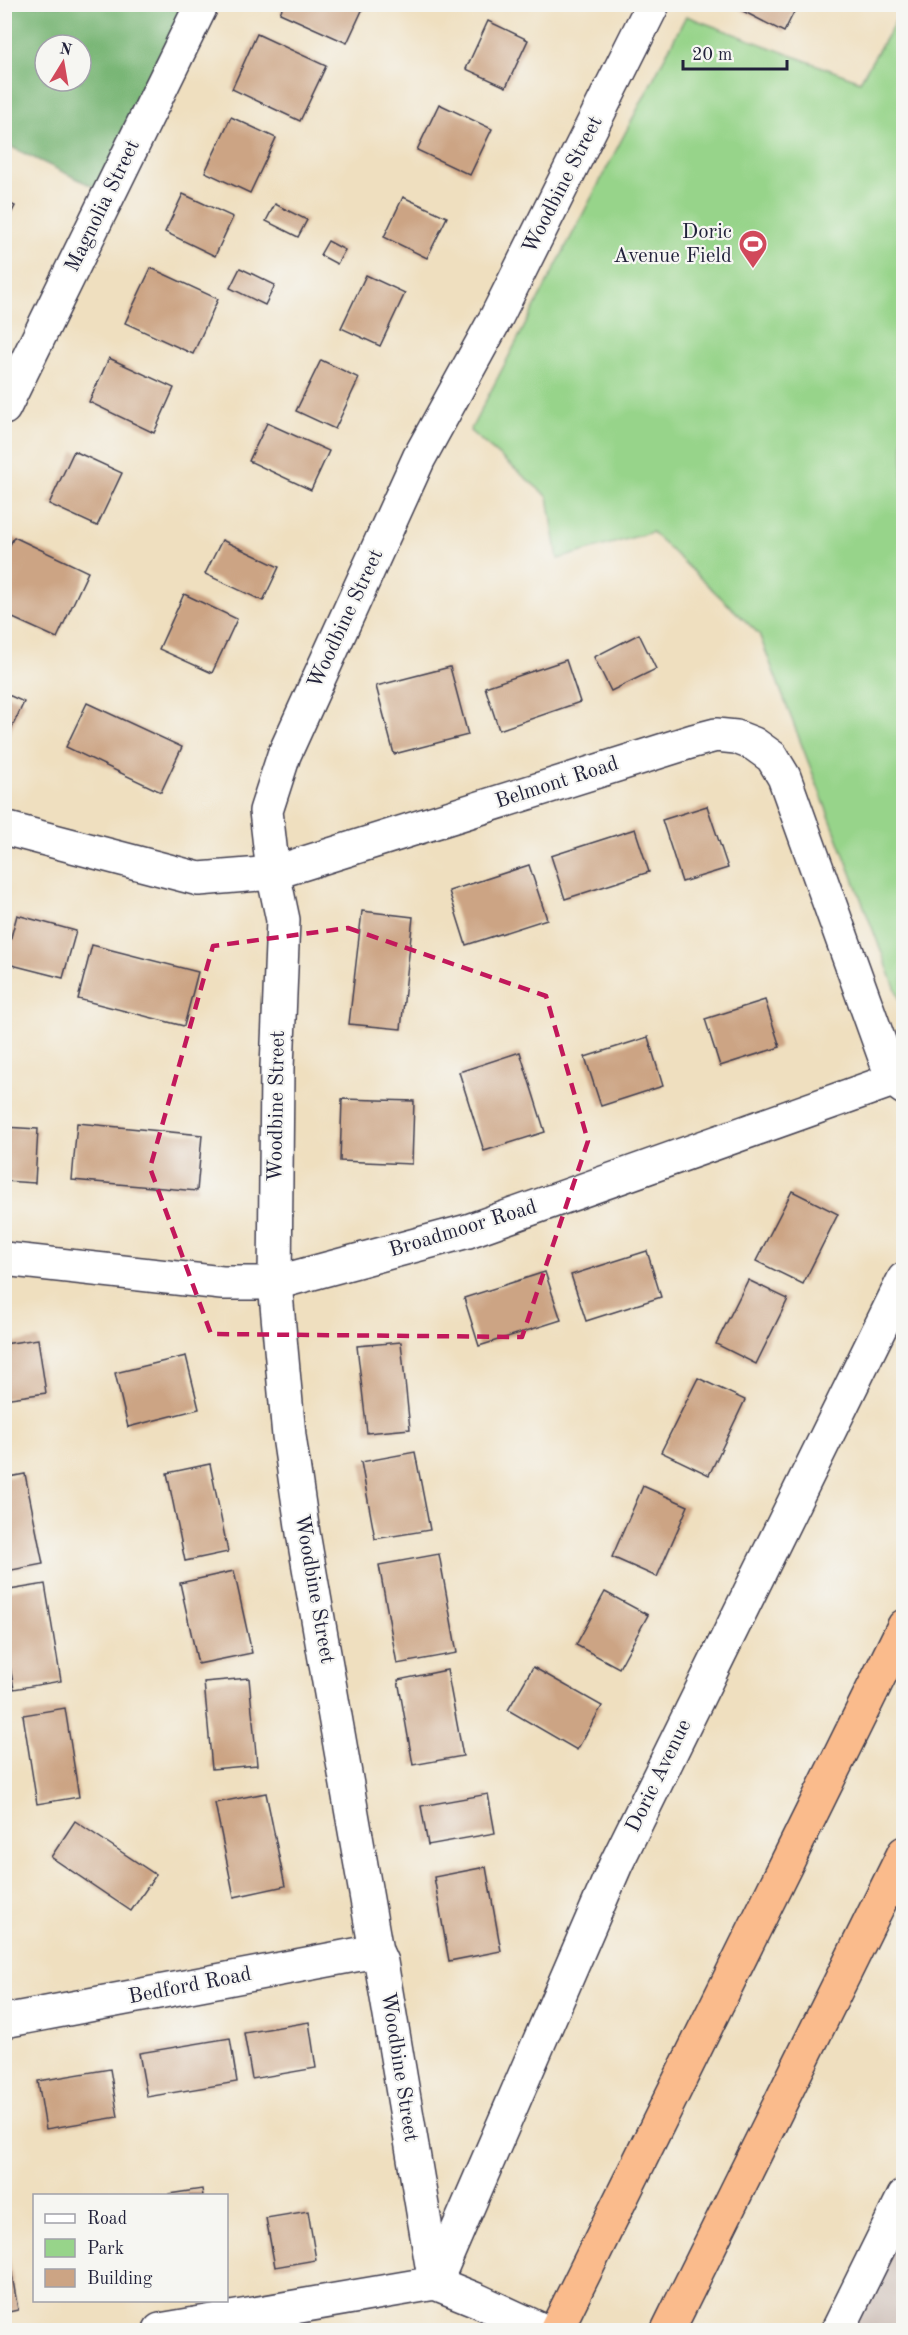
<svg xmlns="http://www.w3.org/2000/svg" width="908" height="2335" viewBox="0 0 908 2335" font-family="'Old Standard TT',serif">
	<rect width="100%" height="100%" fill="#f6f6f2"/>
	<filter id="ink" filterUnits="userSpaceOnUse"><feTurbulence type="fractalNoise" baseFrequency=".0167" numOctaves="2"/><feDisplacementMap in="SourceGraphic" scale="12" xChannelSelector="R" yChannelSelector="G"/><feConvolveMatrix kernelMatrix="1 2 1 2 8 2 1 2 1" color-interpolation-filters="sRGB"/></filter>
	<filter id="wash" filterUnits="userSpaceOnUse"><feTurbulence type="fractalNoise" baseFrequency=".008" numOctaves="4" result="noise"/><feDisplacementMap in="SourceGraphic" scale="24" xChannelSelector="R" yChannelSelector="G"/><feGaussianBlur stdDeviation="1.35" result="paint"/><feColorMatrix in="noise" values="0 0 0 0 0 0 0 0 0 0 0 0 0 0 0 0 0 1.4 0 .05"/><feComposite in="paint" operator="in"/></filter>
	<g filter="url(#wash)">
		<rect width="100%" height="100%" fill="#efdfbf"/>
		<polygon fill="#cfc1ba" points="903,2198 903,2330 838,2330"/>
		<polygon fill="#97d48a" stroke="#5c7b62" stroke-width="1.5" points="903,9 903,1008 759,634 652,532 558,559 548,497 470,431 686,16 860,81"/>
		<path fill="#79b676" stroke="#4e6c58" stroke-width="1.5" fill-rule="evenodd" d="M4 5H211L113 196 5 144ZM45 45H81V81H45Z"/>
		<g id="blocks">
			<g fill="#cca484">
				<polygon points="284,4 365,4 347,43 280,13"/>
				<polygon points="729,4 798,4 784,32"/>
				<polygon points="488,21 528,40 506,87 466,69"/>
				<polygon points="257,34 326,66 300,121 232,89"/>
				<polygon points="439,104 492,129 470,175 417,150"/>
				<polygon points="231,117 276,138 250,193 205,172"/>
				<polygon points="183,194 233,217 215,256 165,232"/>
				<polygon points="403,197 447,217 427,258 384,237"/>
				<polygon points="4,201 15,206 4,227"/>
				<polygon points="275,204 307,220 298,237 266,221"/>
				<polygon points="328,241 345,250 337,264 320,255"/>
				<polygon points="151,268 218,299 193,354 125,323"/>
				<polygon points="240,268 275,285 265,305 230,288"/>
				<polygon points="366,275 405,293 380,346 341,328"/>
				<polygon points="109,358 174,388 154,433 89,402"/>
				<polygon points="321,360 359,378 335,429 296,411"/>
				<polygon points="267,423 329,451 311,490 249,461"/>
				<polygon points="74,451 122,473 97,526 49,504"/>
				<polygon points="14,537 88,572 57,638 4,614 4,557"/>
				<polygon points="222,540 279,567 263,601 205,574"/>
				<polygon points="184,594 237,619 212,673 159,649"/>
				<polygon points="639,634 656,669 611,691 594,657"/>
				<polygon points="566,660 580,702 499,730 485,687"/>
				<polygon points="450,667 468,735 394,754 376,686"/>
				<polygon points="4,693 24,702 4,744"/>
				<polygon points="87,703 182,747 161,792 66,747"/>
				<polygon points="707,806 728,868 682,882 662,820"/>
				<polygon points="635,829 649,872 565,899 551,856"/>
				<polygon points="529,865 547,919 466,945 449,891"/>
				<polygon points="362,911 413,917 401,1029 349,1024"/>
				<polygon points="17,915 76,931 63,978 4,963"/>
				<polygon points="92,945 198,972 184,1026 78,999"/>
				<polygon points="765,1000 780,1047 720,1066 705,1019"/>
				<polygon points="648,1037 663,1086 601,1106 585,1057"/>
				<polygon points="520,1052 545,1132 484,1151 459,1072"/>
				<polygon points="342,1099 414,1101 412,1164 340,1161"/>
				<polygon points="77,1123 202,1135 197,1191 72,1180"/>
				<polygon points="4,1127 38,1129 35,1183 4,1181"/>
				<polygon points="792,1191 838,1214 803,1284 756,1261"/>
				<polygon points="647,1251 661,1297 586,1321 571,1275"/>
				<polygon points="545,1272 561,1320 479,1346 464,1298"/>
				<polygon points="748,1280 788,1299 756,1364 716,1344"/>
				<polygon points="38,1339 46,1393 4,1399 4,1344"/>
				<polygon points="401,1342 410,1429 367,1433 357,1346"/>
				<polygon points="186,1356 199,1409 128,1427 115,1373"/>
				<polygon points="698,1378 745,1400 709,1475 661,1452"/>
				<polygon points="415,1452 430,1530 375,1539 361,1462"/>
				<polygon points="210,1464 228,1552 185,1561 167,1473"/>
				<polygon points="25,1474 43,1564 7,1571 4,1560 4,1478"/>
				<polygon points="643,1486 688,1506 657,1577 612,1557"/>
				<polygon points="439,1554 457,1653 397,1664 379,1565"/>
				<polygon points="234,1571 252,1653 198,1664 180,1583"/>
				<polygon points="45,1584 61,1681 14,1689 4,1633 4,1591"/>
				<polygon points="605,1592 648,1615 619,1668 576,1645"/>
				<polygon points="533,1667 602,1706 577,1750 508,1710"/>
				<polygon points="447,1670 463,1756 413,1765 398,1680"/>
				<polygon points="249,1678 257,1765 212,1769 204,1682"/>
				<polygon points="65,1708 79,1797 37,1804 23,1715"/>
				<polygon points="266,1793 285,1886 234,1897 215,1803"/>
				<polygon points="488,1794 495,1833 428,1845 421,1806"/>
				<polygon points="75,1821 156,1875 131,1911 51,1857"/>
				<polygon points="486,1867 501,1951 449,1961 434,1877"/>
				<polygon points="309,2022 316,2068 252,2079 244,2033"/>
				<polygon points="230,2038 237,2082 147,2097 139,2053"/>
				<polygon points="110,2069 118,2117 46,2129 38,2081"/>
				<polygon points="202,2189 203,2196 169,2196 169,2194"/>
				<polygon points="308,2211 316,2260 275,2267 266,2218"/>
				<polygon points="9,2257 18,2310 4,2313 4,2258"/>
			</g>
		</g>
	</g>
	<g filter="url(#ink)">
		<use href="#blocks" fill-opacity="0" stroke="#413e4f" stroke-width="1.5"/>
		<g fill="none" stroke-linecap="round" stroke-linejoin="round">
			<g stroke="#413e4f" stroke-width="36">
				<g id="street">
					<polyline points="4,408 202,4"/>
					<polyline points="4,828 199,879 273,873 693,741 716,735 736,737 754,744 772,757 784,777 893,1080"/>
					<polyline points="4,1259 222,1283 275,1283 468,1231 893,1080 904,1088"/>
					<polyline points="4,2021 376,1951"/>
					<polyline points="435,2283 381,1962 376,1951 303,1533 289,1436 275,1283 277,1068 283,920 273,873 266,811 284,755 419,458 497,316 653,4"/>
					<polyline points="435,2283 616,1864 904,1279"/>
					<polyline points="160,2330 435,2283 477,2300 542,2330"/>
					<polyline points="838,2330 904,2196"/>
				</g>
			</g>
			<g stroke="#413e4f" stroke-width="36">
				<g id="highway">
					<polyline points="556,2330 904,1626"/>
					<polyline points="668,2330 904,1853"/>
				</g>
			</g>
			<use href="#street" stroke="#fff" stroke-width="33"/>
			<use href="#highway" stroke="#fabb8c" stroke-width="33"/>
		</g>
	</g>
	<path fill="none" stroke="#c2185b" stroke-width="4.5" stroke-dasharray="12 8" stroke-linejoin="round" d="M348 928 546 996 588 1141 522 1337 211 1334 150 1168 213 946Z"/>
	<defs>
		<g id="stadium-pin" transform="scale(1.5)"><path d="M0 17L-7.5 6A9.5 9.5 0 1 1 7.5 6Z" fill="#d1495b" stroke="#f6f6f2"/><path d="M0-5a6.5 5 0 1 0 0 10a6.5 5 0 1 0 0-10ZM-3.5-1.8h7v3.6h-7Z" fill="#fff"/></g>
	</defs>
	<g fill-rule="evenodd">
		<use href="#stadium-pin" x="753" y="244"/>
	</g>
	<g text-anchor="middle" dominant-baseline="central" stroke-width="4.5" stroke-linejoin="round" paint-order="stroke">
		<g font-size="21" fill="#22223b" stroke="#f6f6f2">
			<text transform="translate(563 185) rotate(-63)">Woodbine Street</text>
			<text transform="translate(103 206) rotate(-64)">Magnolia Street</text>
			<text transform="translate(346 619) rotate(-65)">Woodbine Street</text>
			<text transform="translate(557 783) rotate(-18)">Belmont Road</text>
			<text transform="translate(277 1106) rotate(-89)">Woodbine Street</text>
			<text transform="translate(463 1229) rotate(-17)">Broadmoor Road</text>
			<text transform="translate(314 1589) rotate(80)">Woodbine Street</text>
			<text transform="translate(659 1776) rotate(-64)">Doric Avenue</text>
			<text transform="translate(190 1986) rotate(-11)">Bedford Road</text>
			<text transform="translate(399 2067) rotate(81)">Woodbine Street</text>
		</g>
		<g font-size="21" fill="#22223b" stroke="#f6f6f2" text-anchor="end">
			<text x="732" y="232">Doric<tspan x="732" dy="24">Avenue Field</tspan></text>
		</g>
	</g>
	<rect width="908" height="2335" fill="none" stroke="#f6f6f2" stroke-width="24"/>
	<rect x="33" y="2194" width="195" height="108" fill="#f6f6f2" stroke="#a1a1a9" stroke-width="1.5"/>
	<rect x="45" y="2214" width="30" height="9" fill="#ffffff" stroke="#a1a1a9" stroke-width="1.5"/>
	<text x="87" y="2224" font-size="18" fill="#22223b">Road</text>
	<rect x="45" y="2239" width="30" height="18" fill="#97d48a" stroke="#a1a1a9" stroke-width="1.5"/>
	<text x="87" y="2254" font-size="18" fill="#22223b">Park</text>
	<rect x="45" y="2269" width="30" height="18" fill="#cca484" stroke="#a1a1a9" stroke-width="1.5"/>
	<text x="87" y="2284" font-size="18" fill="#22223b">Building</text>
	<g transform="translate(63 63) rotate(11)"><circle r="28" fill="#f6f6f2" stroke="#a1a1a9" stroke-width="1.5"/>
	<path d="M0-4.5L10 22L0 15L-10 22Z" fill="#d1495b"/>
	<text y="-9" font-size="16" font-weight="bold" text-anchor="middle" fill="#22223b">N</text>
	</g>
	<path d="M683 60v9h104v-9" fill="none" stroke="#22223b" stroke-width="3"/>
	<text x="692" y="60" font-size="18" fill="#22223b" stroke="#f6f6f2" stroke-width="4.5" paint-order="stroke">20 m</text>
</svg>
